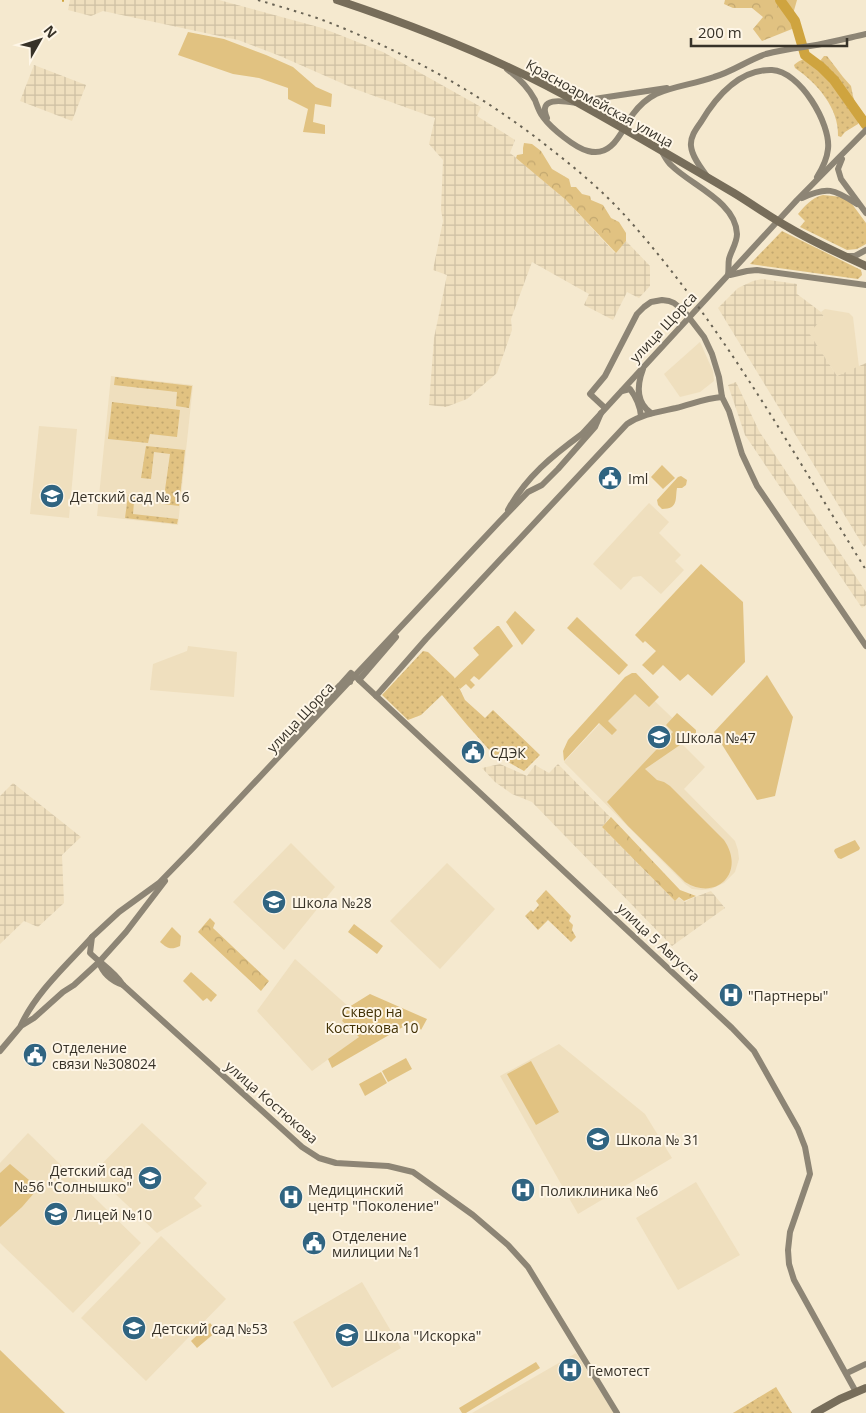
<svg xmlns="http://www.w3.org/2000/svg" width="866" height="1413" viewBox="0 0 866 1413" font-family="'Open Sans',sans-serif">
	<defs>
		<pattern id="industrial-grid" width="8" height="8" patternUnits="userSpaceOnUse" patternTransform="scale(1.25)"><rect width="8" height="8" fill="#efdfbe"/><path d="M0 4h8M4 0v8" fill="none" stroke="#cec0a3"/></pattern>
		<pattern id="grass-dots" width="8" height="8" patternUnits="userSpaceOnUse" patternTransform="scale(1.25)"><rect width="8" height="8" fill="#e1c281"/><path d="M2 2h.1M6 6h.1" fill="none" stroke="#c2a76f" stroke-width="1.8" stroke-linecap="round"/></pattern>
		<pattern id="forest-crowns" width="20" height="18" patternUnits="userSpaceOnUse" patternTransform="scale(1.25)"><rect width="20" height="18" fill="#e1c281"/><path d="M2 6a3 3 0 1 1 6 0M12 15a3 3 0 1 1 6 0" fill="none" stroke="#c2a76f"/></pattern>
	</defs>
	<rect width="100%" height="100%" fill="#f5e9cf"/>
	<g fill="#efdfbe">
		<polygon points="825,309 849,313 853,317 859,367 837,376 808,332 824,317 821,312"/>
		<polygon points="700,342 713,371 714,381 700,392 680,397 664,374"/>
		<polygon points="111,376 193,385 178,525 97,516"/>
		<polygon points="39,426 77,429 69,518 30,514"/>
		<polygon points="649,503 669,522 659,533 681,555 675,561 684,570 661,594 641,576 633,577 621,590 593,564"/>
		<polygon points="188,646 237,652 234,697 150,690 153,664 187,651"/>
		<polygon points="637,684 690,735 682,744 705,767 684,789 735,841 738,850 739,859 735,872 724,883 711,889 702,890 692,889 685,884 564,762"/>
		<polygon points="291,843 335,887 284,950 233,902"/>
		<polygon points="447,863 495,909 440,969 390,921"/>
		<polygon points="295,959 349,1007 342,1021 359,1037 312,1071 257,1011"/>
		<polygon points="559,1044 645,1114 672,1158 578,1214 500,1076"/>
		<polygon points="142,1123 207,1183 194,1198 202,1206 157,1233 93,1173"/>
		<polygon points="28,1133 141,1243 73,1313 0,1243 0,1163"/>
		<polygon points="696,1182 740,1255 678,1290 636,1218"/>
		<polygon points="161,1236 226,1299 146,1381 81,1318"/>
		<polygon points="362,1282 401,1348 332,1388 293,1322"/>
		<polygon points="576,1353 614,1413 472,1413"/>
	</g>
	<g fill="url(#industrial-grid)">
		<polygon points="70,0 219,0 322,28 383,52 481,107 477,116 515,140 510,153 524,164 566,200 615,253 626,241 650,266 650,286 639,298 627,292 613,320 584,305 589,294 532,262 511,319 512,330 497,373 467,399 446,407 429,405 434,338 447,275 433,270 443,221 441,210 443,160 429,144 435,118 355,89 280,56 238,40 103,11 91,16 68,10"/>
		<polygon points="34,65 86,85 72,121 20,101"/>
		<polygon points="762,279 797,284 797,294 821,312 824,317 809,333 837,376 866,363 866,545 864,547 718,308 738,288 753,281"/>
		<polygon points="736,382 759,431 866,592 866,605 862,608 745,435 728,385"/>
		<polygon points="500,764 527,776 535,765 549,773 558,764 610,817 602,827 675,901 679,898 685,902 690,899 711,891 725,908 672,946 532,802 512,794 495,782 482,768"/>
		<polygon points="13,783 81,837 62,855 64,903 38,927 24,921 0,944 0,796"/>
	</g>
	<g fill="url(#grass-dots)">
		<path d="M824 56H827L843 77 851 86 853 96 860 118 858 124 845 132 841 137 838 136C839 108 817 83 795 68L794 65C805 55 808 61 820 61Z"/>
		<path d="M823 195 842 197 852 204 866 223V244L857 249 847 250 800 227 805 221 798 214C805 206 811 198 823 195Z"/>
		<polygon points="782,231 861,270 862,275 858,279 750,264"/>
		<polygon points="115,377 192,386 189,408 176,406 177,392 114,385"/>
		<polygon points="112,402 180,410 177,437 150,434 148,443 108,439"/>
		<polygon points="146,446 185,450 179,506 163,504 170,454 154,452 151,479 141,478"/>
		<polygon points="128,495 145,496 145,503 134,502 133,514 178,519 177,524 125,518"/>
		<polygon points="423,651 428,652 454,677 465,700 485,718 493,710 540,755 524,771 492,753 467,725 442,695 421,715 408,720 382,695"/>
		<polygon points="546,890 571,916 569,921 573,925 572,930 576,937 571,942 548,920 538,930 525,916 531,910 533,912 539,905 536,901"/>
		<polygon points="776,1387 792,1413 733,1413"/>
	</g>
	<g fill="url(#forest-crowns)">
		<polygon points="725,0 797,0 793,14 792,29 762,41 753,29 763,17 752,8 733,8 724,4"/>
		<polygon points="524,143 532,144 541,151 552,169 569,179 571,187 576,187 582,194 590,196 591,200 603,205 611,218 619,222 626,233 626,241 616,253 566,200 516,158 517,155 523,154 523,148"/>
		<polygon points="611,817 680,890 696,896 684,901 679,897 675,901 602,827"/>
		<polygon points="210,918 215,923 213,928 269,981 261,991 198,932"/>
	</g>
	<g fill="#e1c281">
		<polygon points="188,32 224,39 266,55 293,67 316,87 332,94 331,107 315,104 313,122 325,125 325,134 303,132 308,109 288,99 288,88 259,78 233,74 178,55"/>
		<polygon points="662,465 675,478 663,489 651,477"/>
		<path d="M681 476 687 480 686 485 682 488H677C675 498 679 509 662 509L658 505 657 500 678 477Z"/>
		<polygon points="701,564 743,602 745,662 712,696 688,674 680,681 663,665 653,675 642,665 656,651 645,641 643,643 635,635"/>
		<polygon points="515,611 535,630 522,645 506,622"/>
		<polygon points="577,617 628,665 619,675 567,628"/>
		<polygon points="497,626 499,626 513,646 479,680 474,676 470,680 475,685 471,689 466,684 460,689 453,680 479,655 473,648"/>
		<polygon points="632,673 636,673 659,697 649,707 635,694 608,721 617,730 612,735 599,723 564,761 563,751 568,740 625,677"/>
		<polygon points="767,675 793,717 775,796 757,800 714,732"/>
		<path d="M677 713 696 730V734L645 769 657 780 664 782 670 786 724 840C746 872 717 902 685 882L628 826 607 802 673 732 666 725Z"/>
		<polygon points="855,840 860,848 859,850 841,859 838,858 834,851 835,849"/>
		<polygon points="354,924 383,946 377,954 348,932"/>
		<path d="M172 927 181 936 180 946C171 950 168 949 160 942Z"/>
		<polygon points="191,972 217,995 211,1002 207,998 203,1001 183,981"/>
		<polygon points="370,994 427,1019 421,1030 415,1020 332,1068 328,1059 359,1037 342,1021 349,1007"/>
		<polygon points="406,1058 412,1069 388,1082 382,1071"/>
		<polygon points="531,1061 559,1112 536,1125 507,1074"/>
		<polygon points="381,1072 387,1083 365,1096 359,1084"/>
		<polygon points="10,1164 29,1180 35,1192 22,1207 0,1227 0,1173"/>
		<polygon points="210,1323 217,1331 197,1348 191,1341"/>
		<polygon points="0,1350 65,1413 0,1413"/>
		<polygon points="536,1362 540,1368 466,1413 462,1413 459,1408"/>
	</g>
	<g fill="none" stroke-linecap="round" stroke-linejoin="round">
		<polyline stroke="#cfa43f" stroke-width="2" points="63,1 63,0"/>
		<polyline stroke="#cfa43f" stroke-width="10" points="780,0 795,21 805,55 821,67 834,80 866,125"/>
		<g stroke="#8d8575" stroke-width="6">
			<path d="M507 69C519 78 528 87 535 100 537 105 539 112 543 117 551 128 575 148 588 151 613 158 621 131 633 114 639 106 646 99 656 94 674 86 695 84 714 77 732 72 748 60 766 54 780 50 796 48 810 46 829 43 848 38 866 34"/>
			<polyline points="568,95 584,99 594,99 667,88"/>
			<path d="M547 118C537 96 564 101 576 103"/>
			<path d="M661 150C664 155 667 162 672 166 691 185 736 202 737 234 737 243 731 251 729 259 728 264 729 270 728 275"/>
			<polyline points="842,159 838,169 841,179 866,213"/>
			<path d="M707 176C701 168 692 157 691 146 690 137 696 129 701 122 716 97 740 69 772 70 800 71 831 124 828 149 827 159 822 169 817 177"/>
			<path d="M802 198C827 186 834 189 857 204"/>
			<polyline points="846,256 855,256 866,250"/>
			<polyline points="730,275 747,271 757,270 866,285"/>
			<path d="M643 369C637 385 635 402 651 413"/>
			<path d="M622 391 630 389C636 397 640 405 641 416"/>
			<polyline points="605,408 590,394 605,376 637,314 644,307 651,302 662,300 669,301 674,303 684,311 704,337 712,354 719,377 722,397 729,411 742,454 757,486 866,646"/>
			<path d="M601 413 595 427 558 469 542 485 528 492 500 521 194 847 159 883 119 912 92 937 90 953C101 964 114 971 123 985L302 1147 319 1158 336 1163 388 1166 413 1172 473 1215 508 1245 528 1267 617 1413"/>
			<path d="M508 510C526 477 552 456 582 434L797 200 866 130"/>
			<polyline points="359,680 732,1028 754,1051 798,1129 805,1147 810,1174 790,1232 788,1250 789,1264 794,1280 856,1392"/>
			<polyline points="359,680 396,637"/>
			<polyline points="342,683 351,673 357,678"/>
			<path d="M376 696 426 639 627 424C642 414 658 412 676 408 692 404 706 398 722 397"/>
			<polyline points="280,752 300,727 340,685 350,682"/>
			<path d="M99 962C103 974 112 981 123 985"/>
			<path d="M21 1025C37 991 67 965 92 937"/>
			<polyline points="0,1051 21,1026 34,1018 63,992 74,985 99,962 126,932 165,881"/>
			<polyline points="847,1373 866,1364"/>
		</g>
		<g stroke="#776d5a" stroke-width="8">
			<path d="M337 0C421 28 503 60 580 104 632 133 683 163 734 193 752 204 770 217 788 227 813 242 840 254 866 266"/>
			<polyline points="815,1413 840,1399 866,1388"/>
		</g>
		<path stroke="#696354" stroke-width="2" stroke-dasharray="2.5 5" stroke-linecap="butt" d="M258 0C278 6 299 12 320 19 404 51 482 94 552 150 579 171 606 194 629 220 723 326 792 451 866 570"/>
	</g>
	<defs>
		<g id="civic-disc" transform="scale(1.25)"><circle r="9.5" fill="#306481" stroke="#fef6e7"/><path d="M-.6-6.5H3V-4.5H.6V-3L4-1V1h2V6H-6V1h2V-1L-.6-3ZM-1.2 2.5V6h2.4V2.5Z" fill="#fff"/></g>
		<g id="school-disc" transform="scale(1.25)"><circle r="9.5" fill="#306481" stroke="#fef6e7"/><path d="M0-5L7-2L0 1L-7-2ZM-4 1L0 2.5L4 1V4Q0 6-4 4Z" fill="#fff"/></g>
		<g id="hospital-disc" transform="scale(1.25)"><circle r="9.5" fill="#306481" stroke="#fef6e7"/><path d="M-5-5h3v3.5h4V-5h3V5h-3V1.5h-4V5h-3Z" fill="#fff"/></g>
	</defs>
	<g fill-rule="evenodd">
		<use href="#civic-disc" x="610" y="478"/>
		<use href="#school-disc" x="52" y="496"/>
		<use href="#school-disc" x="659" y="737"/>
		<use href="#civic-disc" x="473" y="752"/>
		<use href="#school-disc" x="274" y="902"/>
		<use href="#hospital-disc" x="731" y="995"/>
		<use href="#civic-disc" x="35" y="1055"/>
		<use href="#school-disc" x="598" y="1139"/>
		<use href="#school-disc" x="150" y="1178"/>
		<use href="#hospital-disc" x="523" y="1190"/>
		<use href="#hospital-disc" x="291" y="1197"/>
		<use href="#school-disc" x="56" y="1214"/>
		<use href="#civic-disc" x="314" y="1243"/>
		<use href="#school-disc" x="134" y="1328"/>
		<use href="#school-disc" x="347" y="1335"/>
		<use href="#hospital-disc" x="570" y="1370"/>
	</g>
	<g text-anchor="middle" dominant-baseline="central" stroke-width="4" stroke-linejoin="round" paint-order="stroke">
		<g font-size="14" fill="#373228" stroke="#fef6e7">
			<text transform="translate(600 103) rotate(29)">Красноармейская улица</text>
			<text transform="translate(663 327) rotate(-47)">улица Щорса</text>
			<text transform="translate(300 717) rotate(-47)">улица Щорса</text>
			<text transform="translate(659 942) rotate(43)">улица 5 Августа</text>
			<text transform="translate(272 1102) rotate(41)">улица Костюкова</text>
		</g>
		<g font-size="14" fill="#373228" stroke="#fef6e7" text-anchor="start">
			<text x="628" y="478">Iml</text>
			<text x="70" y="496">Детский сад № 16</text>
			<text x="676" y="737">Школа №47</text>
			<text x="490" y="752">СДЭК</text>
			<text x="292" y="902">Школа №28</text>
			<text x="748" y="995">"Партнеры"</text>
			<text x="52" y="1047">Отделение<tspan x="52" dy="16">связи №308024</tspan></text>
			<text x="616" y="1139">Школа № 31</text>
			<text x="132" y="1170" text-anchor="end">Детский сад<tspan x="132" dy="16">№56 "Солнышко"</tspan></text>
			<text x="308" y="1189">Медицинский<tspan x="308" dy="16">центр "Поколение"</tspan></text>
			<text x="540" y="1190">Поликлиника №6</text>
			<text x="74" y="1214">Лицей №10</text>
			<text x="332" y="1235">Отделение<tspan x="332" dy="16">милиции №1</tspan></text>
			<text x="152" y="1328">Детский сад №53</text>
			<text x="364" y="1335">Школа "Искорка"</text>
			<text x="588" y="1370">Гемотест</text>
		</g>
		<g font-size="14" fill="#423104" stroke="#fef6e7">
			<text x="372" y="1011">Сквер на<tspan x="372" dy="16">Костюкова 10</tspan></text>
		</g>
	</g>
	<g transform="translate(40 40) rotate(51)" stroke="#fef6e7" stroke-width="4" paint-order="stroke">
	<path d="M0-4L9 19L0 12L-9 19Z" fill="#373228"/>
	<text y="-8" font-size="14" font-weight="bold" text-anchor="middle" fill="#373228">N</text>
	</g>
	<path d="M691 38v8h156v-8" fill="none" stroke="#373228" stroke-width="2.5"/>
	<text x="698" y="38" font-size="15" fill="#373228" stroke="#fef6e7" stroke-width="4" paint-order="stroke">200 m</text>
</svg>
